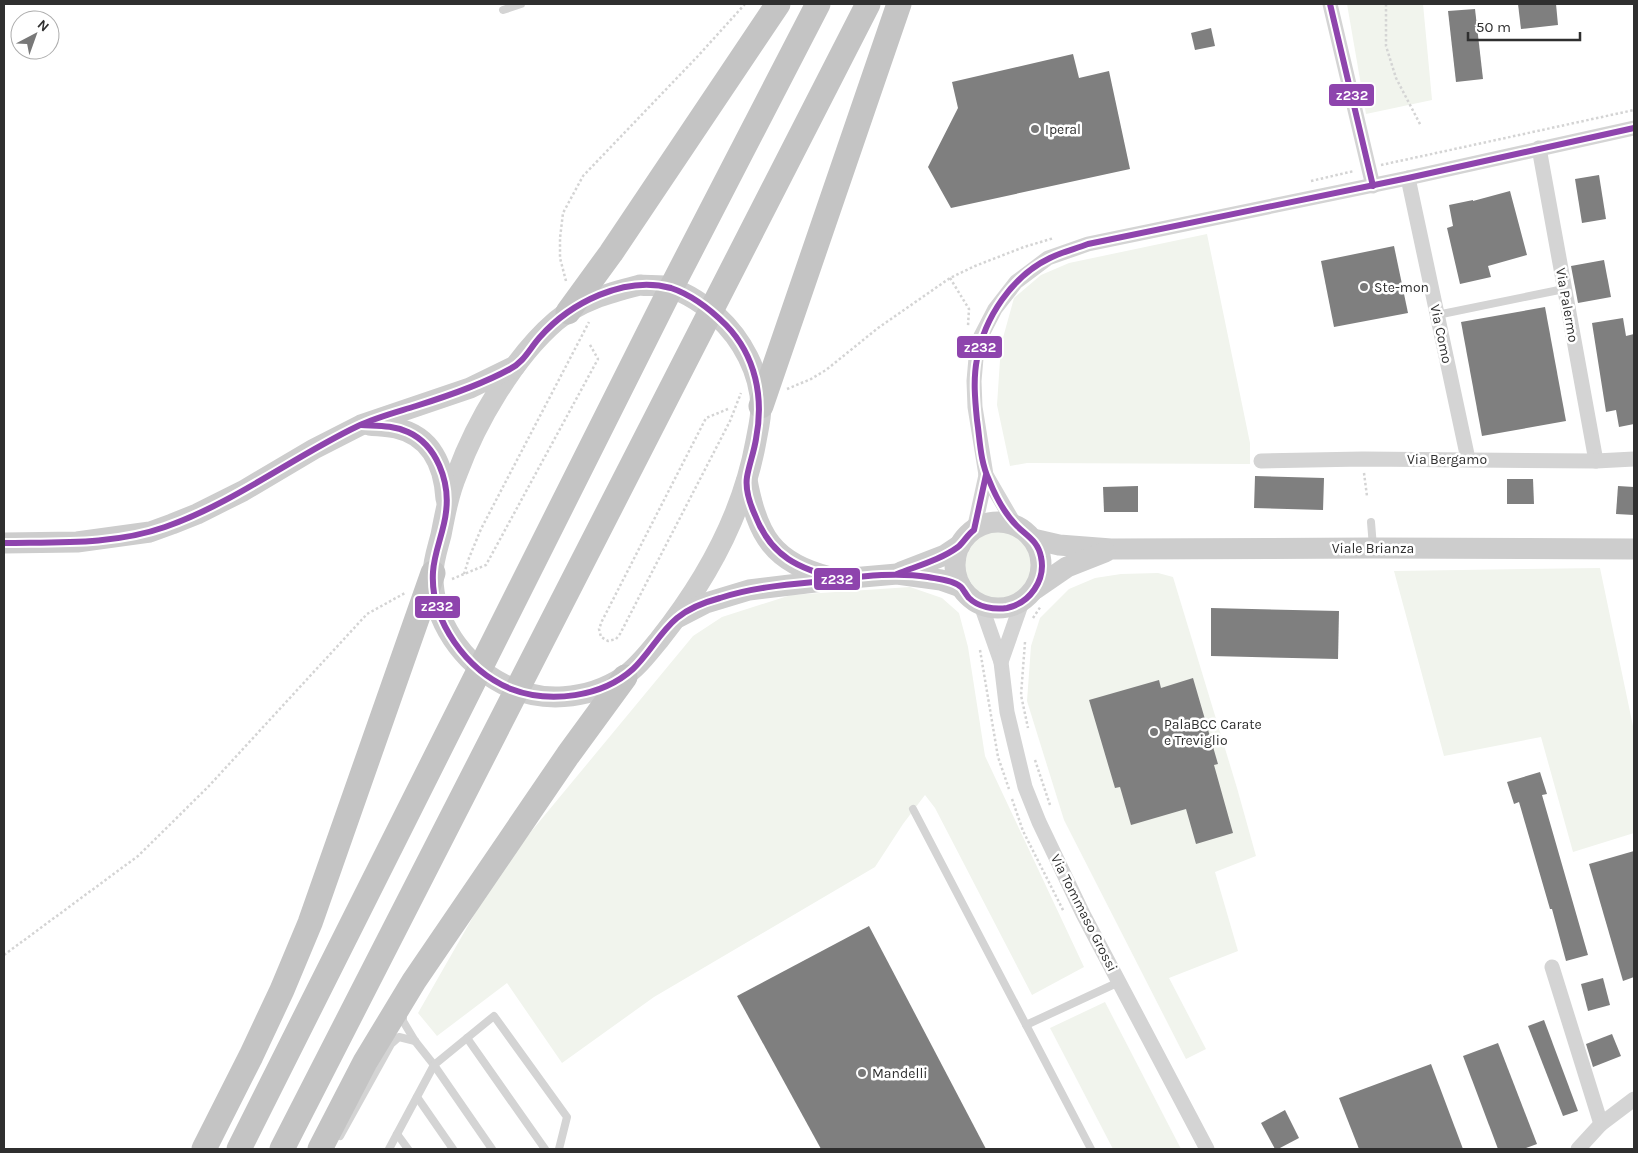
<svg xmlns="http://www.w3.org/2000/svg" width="1638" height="1153" viewBox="0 0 1638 1153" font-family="Karla,sans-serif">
	<rect width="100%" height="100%" fill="#fff"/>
	<g fill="#f1f4ed">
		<polygon points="1347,4 1423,4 1432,100 1366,114"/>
		<polygon points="1207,234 1250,443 1250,464 1027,463 1010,466 997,405 1001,345 1014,298 1041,275 1069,263"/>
		<circle cx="999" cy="565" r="34"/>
		<polygon points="1600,568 1634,731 1634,833 1573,852 1541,737 1444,756 1394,571"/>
		<polygon points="1158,573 1173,577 1237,788 1256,856 1215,872 1238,951 1169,978 1206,1049 1186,1059 1064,820 1027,701 1031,646 1040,618 1069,589 1095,578 1121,574"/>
		<polygon points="910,587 942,598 959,613 968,647 985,756 1084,967 1032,995 935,808 925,795 903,824 875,867 654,997 562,1063 507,983 437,1036 418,1013 501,868 693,636 722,617 791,595"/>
		<polygon points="1105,1002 1181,1149 1113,1149 1050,1028"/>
	</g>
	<g fill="#7f7f7f">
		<polygon points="1518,4 1556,4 1558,25 1521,29"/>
		<polygon points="1475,9 1483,79 1456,82 1448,11"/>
		<polygon points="1211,28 1215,46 1195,50 1191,33"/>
		<polygon points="1073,54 1079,78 1109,71 1130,169 951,208 928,167 958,108 952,82"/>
		<polygon points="1599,175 1606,219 1582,223 1575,179"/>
		<polygon points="1510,191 1527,255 1488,266 1491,277 1460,284 1447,228 1453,226 1449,205 1473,200 1473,201"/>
		<polygon points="1394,246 1408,313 1334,327 1321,261"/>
		<polygon points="1604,260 1611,297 1578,303 1571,266"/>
		<polygon points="1545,307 1566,421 1482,436 1461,322"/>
		<polygon points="1623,318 1626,336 1634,334 1634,424 1619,427 1616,410 1606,412 1592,323"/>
		<polygon points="1255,476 1324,478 1323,510 1254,508"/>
		<polygon points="1507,479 1533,479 1534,504 1507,504"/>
		<polygon points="1138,486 1138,512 1104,512 1103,487"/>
		<polygon points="1618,486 1634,487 1634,515 1616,514"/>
		<polygon points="1211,608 1339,611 1338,659 1211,656"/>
		<polygon points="1193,678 1218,764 1214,765 1233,833 1196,844 1186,809 1131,825 1120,787 1115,788 1089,700 1159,680 1161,688"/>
		<polygon points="1540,772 1547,794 1542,795 1588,955 1566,961 1552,909 1550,909 1519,802 1514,804 1507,782"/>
		<polygon points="1634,851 1634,977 1623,981 1589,864"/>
		<polygon points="869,926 986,1149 821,1149 737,996"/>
		<polygon points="1603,978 1610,1005 1588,1011 1581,984"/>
		<polygon points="1544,1020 1578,1111 1563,1116 1528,1026"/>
		<polygon points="1612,1034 1621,1056 1593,1067 1586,1044"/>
		<polygon points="1498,1043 1537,1144 1523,1149 1498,1149 1463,1056"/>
		<polygon points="1431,1064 1463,1149 1359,1149 1339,1098"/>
		<polygon points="1285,1110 1299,1138 1278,1149 1275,1149 1261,1123"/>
	</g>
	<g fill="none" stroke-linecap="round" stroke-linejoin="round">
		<g stroke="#d4d4d4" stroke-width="2.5" stroke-dasharray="2.5 2.5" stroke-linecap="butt">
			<polyline points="1386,4 1386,46 1396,78 1421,126"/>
			<polyline points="1381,165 1634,110"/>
			<polyline points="1311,181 1354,171"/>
			<polyline points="950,278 969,309 968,326"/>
			<polyline points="566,281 560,258 560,238 563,213 583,176 698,56 745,4"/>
			<polyline points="787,389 811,379 826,370 878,328 950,278 975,266 1024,247 1054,238"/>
			<polyline points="728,409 706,418 602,621 599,629 601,637 608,641 616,639 620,634 730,421 741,393"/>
			<polyline points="1364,473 1367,496"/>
			<polyline points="464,574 469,558 481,529 589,322"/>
			<polyline points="452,579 486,565 598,359 589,343"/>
			<polyline points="1033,618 1041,606"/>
			<polyline points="1025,642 1021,695 1028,728"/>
			<polyline points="980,650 998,757 1009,789"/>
			<polyline points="1035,760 1050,805"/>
			<polyline points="1012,799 1023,831 1064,912"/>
			<polyline points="4,955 138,856 208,787 367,614 405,593"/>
		</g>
		<g stroke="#d4d4d4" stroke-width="8">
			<polyline points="503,10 521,4"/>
			<polyline points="1437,315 1564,289"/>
			<polyline points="1371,522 1373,547"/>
			<polyline points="913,809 1091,1149"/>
			<polyline points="403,1014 403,1021 415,1041 434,1065 492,1149"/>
			<polyline points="1026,1025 1119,982"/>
			<polyline points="467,1038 545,1149"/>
			<polyline points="417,1097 453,1149"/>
			<polyline points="397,1134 408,1149"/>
			<polyline points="340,1136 391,1044 399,1037 415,1041"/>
			<polyline points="389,1149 434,1065 494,1016 567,1117 559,1149"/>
		</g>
		<g stroke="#d4d4d4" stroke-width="15">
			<polyline points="1330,4 1373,186"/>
			<polyline points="1539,148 1596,461"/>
			<polyline points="1408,178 1468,459"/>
			<polyline points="1261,461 1363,459 1596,461 1634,459"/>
			<polyline points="1015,525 986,475 975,407 974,381 976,358 981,336 995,309 1016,282 1048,258 1088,244 1408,178 1634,128"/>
			<polyline points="974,530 986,475"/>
			<polyline points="981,605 1001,662 1007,712 1025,787 1039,822 1083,914 1207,1149"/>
			<polyline points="1001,662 1022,602"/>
			<polyline points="1552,967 1601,1124"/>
			<polyline points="1578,1149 1601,1124 1634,1099"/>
		</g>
		<g stroke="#cdcdcd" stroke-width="21">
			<path d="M640 285C647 286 655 285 663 286 683 290 702 303 717 316 742 339 760 372 761 407 761 418 758 430 756 441 743 514 705 582 659 640 648 653 637 668 623 677 588 700 540 704 503 684 463 663 432 621 433 574 433 561 438 547 441 535 445 514 449 493 457 474 476 422 514 357 556 321 581 300 609 293 640 285Z"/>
			<path d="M369 425C378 426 387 426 396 428 432 436 444 466 446 499"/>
			<path d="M747 480C757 535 773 563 830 577"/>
			<circle cx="998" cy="565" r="43"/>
			<polyline points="1033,539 1059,545 1111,549 1373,548 1634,549"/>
			<polyline points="4,543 77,542 150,532 172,524 197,514 243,491 314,449 361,425 470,388 515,366"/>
			<polyline points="901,572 945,555 960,545"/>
			<polyline points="1035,589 1067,567 1105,552"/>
			<polyline points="677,618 706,603 749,590 840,579 897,574 941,580 961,587"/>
		</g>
		<g stroke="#c4c4c4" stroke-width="25">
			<polyline points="568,312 611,253 778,4"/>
			<polyline points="761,406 899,4"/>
			<polyline points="204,1149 251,1056 282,990 310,923 433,573"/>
			<polyline points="239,1149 668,294 818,4"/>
			<polyline points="282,1149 868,4"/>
			<polyline points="320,1149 365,1062 414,981 568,755 625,677"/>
		</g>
		<g stroke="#fff" stroke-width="10">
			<g id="bus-1">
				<polyline points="1330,4 1373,186"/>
				<path d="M361 425C377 426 393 425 408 432 437 445 450 482 446 512 444 532 434 552 433 572 430 621 467 671 511 689 550 704 602 697 633 669 649 654 660 632 677 618 689 608 705 602 720 598 751 588 782 585 814 582 852 578 890 571 928 577 938 579 953 580 961 587 963 589 967 596 969 598 978 607 994 610 1007 608 1030 603 1046 580 1041 557 1038 541 1027 536 1017 526 1005 514 995 495 989 480 980 461 980 440 977 420 975 400 973 379 977 359 984 318 1012 276 1050 258 1062 252 1075 249 1088 244L1408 178 1634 128"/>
				<path d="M4 543C57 542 114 545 165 527 234 503 293 457 358 426 377 417 397 412 416 406 448 396 481 385 510 369 524 362 530 348 540 337 570 303 625 275 671 288 692 295 710 309 726 325 756 356 764 398 756 439 754 452 749 465 747 477 745 490 750 504 755 515 771 557 799 569 840 579"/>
				<path d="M897 574C917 566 940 560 958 547 964 542 967 535 974 530L986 475"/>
			</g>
		</g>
		<use href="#bus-1" stroke="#8e44ad" stroke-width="6"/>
	</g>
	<g fill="#787878" stroke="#fff" stroke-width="2">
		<circle cx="1035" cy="129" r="5"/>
		<circle cx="1364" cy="287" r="5"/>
		<circle cx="1154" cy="732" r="5"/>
		<circle cx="862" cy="1073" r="5"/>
	</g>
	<g text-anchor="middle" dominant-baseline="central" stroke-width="5" stroke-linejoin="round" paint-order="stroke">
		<g font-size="14" fill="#2f2f2f" stroke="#fff" text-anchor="start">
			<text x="1045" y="129">Iperal</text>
			<text x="1374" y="287">Ste-mon</text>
			<text x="1164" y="724">PalaBCC Carate<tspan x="1164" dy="16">e Treviglio</tspan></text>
			<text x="872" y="1073">Mandelli</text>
		</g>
		<g font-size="14" fill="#2f2f2f" stroke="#fff">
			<text transform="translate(1567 305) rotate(80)">Via Palermo</text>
			<text transform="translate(1441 334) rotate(78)">Via Como</text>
			<text x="1447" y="459">Via Bergamo</text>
			<text x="1373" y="548">Viale Brianza</text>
			<text transform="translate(1084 913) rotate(63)">Via Tommaso Grossi</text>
		</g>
	</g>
	<g stroke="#fff" stroke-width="2">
		<rect x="1328" y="83" width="47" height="24" rx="5" fill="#8e44ad"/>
		<rect x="956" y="335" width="47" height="24" rx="5" fill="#8e44ad"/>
		<rect x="813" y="567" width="48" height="24" rx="5" fill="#8e44ad"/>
		<rect x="414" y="595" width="47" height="24" rx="5" fill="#8e44ad"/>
	</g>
	<g font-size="14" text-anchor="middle" font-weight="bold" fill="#fff">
		<text x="1352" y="100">z232</text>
		<text x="980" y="352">z232</text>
		<text x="837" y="584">z232</text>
		<text x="437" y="611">z232</text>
	</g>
	<rect width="1638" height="1153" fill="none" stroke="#2f2f2f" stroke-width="10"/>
	<g transform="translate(35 35) rotate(41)"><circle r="24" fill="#ffffff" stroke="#acacac"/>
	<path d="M0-4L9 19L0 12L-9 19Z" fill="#787878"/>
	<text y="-8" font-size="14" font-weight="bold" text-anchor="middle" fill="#2f2f2f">N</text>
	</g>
	<path d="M1468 32v8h112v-8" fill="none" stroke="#2f2f2f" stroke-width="2.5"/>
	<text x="1476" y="32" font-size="15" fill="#2f2f2f" stroke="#ffffff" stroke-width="4" paint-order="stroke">50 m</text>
</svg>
